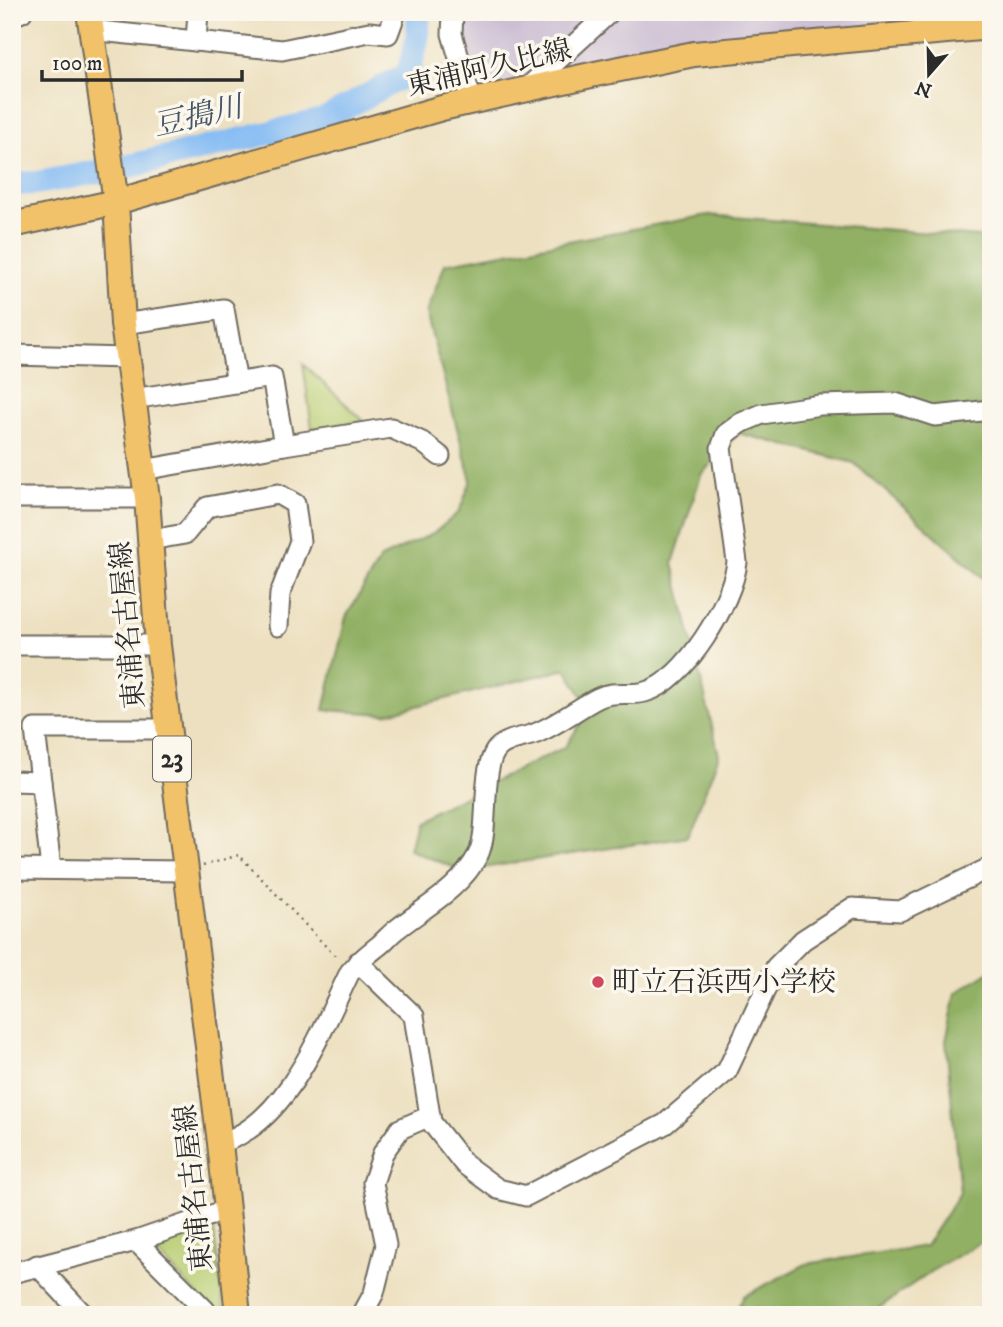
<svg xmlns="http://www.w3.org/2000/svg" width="1003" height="1327" viewBox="0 0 1003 1327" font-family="'IM FELL DW Pica','Noto Serif JP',serif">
	<rect width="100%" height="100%" fill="#fbf7ec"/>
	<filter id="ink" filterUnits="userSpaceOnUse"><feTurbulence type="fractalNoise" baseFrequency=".0143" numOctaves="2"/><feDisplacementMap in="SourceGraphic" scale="14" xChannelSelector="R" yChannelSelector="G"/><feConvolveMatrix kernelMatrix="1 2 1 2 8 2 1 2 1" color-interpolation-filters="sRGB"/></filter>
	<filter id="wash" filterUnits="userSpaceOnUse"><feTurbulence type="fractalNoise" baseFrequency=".00686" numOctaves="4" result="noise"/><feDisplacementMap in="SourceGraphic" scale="28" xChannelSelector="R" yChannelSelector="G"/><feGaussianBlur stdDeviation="1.57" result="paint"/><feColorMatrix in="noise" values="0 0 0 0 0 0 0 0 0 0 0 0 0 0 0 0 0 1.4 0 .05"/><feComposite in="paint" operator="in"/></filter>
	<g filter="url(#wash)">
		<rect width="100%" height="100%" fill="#ede0c0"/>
		<polygon fill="#ccbfd4" points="453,12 991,12 991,27 694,54 472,102"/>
		<g fill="#b7cd71" stroke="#717c4e" stroke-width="2">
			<polygon points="303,364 364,421 312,429"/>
			<polygon points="213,1223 224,1309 211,1309 149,1244"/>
		</g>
		<g fill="#91b063" stroke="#5e6e47" stroke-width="2">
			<polygon points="708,215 991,238 991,585 854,463 738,433 701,475 673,563 719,755 688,836 463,871 409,850 416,820 565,747 590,709 566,669 385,714 324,710 346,617 381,558 434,533 459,512 471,480 426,313 445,264"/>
			<polygon points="991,970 991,1236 930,1272 869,1315 733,1315 744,1296 806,1264 925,1246 960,1193 946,1041 956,993"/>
		</g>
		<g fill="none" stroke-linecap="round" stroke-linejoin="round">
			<polyline stroke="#84bbf4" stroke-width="24" points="12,184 36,183 130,166 323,120 394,81 408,75 417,40 419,12"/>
		</g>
	</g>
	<g filter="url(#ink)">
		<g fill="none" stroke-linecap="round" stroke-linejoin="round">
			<g stroke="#6f6a5f" stroke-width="23">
				<g id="minor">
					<polyline points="453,12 452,34 472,102"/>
					<polyline points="12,16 22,12"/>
					<polyline points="90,30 282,50 369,32 388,34 396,12"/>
					<polyline points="196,41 198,12"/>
					<polyline points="526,89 610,12"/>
					<polyline points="123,324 224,309 237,383"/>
					<polyline points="12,355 127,358"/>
					<polyline points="133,399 272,377 284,445 143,470"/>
					<polyline points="284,445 391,428 422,442 440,456"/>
					<polyline points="12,498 147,498"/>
					<polyline points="150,540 185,534 207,507 278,494 295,504 300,541 280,594 278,626"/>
					<polyline points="12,645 158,645"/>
					<polyline points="12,781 41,782"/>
					<polyline points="12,869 185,871"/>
					<polyline points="51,869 35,729 168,729"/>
					<polyline points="358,962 414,1016 431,1122 464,1164 498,1189 526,1196 665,1124 727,1071 776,967 803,940 852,908 900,911 991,867"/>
					<path d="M220 1143C287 1124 322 1029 350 972 358 962 367 955 377 947 384 942 390 934 397 929 426 906 460 889 478 855 491 830 479 764 499 747 509 738 527 738 539 732 560 723 578 708 598 698 614 690 630 696 645 692 685 682 733 601 737 562L721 448 726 434 741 423 762 414 820 405 895 403 935 416 991 410"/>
					<polyline points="136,1241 205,1310 206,1315"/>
					<polyline points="37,1265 84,1315"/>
					<polyline points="12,1273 136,1241 226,1210"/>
					<polyline points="362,1315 374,1293 386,1245 373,1183 383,1153 400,1129 430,1116"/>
				</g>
			</g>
			<g stroke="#6f6a5f" stroke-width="28">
				<g id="major">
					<polyline points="89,12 116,202 123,324 147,498 158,645 220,1143 238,1315"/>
					<polyline points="12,225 116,202 442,108 600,73 694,54 991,27"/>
				</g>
			</g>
			<polyline stroke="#6f6a5f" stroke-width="2.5" stroke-dasharray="2 5" stroke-linecap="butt" points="203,866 239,855 338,959"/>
			<use href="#minor" stroke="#fff" stroke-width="19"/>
			<use href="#major" stroke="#f2c26a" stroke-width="24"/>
		</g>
	</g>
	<circle fill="#d1495b" stroke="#fbf7ec" stroke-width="2.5" cx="598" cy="982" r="7"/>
	<g text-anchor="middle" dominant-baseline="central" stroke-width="7" stroke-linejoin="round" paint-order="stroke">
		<rect fill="#fbf7ec" stroke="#696865" stroke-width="2" x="153" y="736.5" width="38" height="45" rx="5"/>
		<g font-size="26" font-weight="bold" fill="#2b2b2b">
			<text x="172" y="759">23</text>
		</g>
		<g font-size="28" fill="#2b2b2b" stroke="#fbf7ec">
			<text transform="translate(489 68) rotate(-13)">東浦阿久比線</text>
			<text transform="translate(128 625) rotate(-95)">東浦名古屋線</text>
			<text transform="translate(194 1188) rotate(-96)">東浦名古屋線</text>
		</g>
		<g font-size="28" fill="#2b2b2b" stroke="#fbf7ec" text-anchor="start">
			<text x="612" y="982">町立石浜西小学校</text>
		</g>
		<g font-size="30" font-style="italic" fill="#465667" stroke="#fbf7ec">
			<text transform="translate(198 117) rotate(-13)">豆搗川</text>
		</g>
	</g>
	<rect width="1003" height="1327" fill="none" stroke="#fbf7ec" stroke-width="42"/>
	<g transform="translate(929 74) rotate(200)" stroke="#fbf7ec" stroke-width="5" paint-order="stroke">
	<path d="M0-5L12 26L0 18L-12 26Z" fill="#2b2b2b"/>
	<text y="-10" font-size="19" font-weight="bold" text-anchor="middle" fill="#2b2b2b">N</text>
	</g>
	<path d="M42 70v10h200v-10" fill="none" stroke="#2b2b2b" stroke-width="3.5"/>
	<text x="52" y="70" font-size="21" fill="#2b2b2b" stroke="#fbf7ec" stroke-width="5" paint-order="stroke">100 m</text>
</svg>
